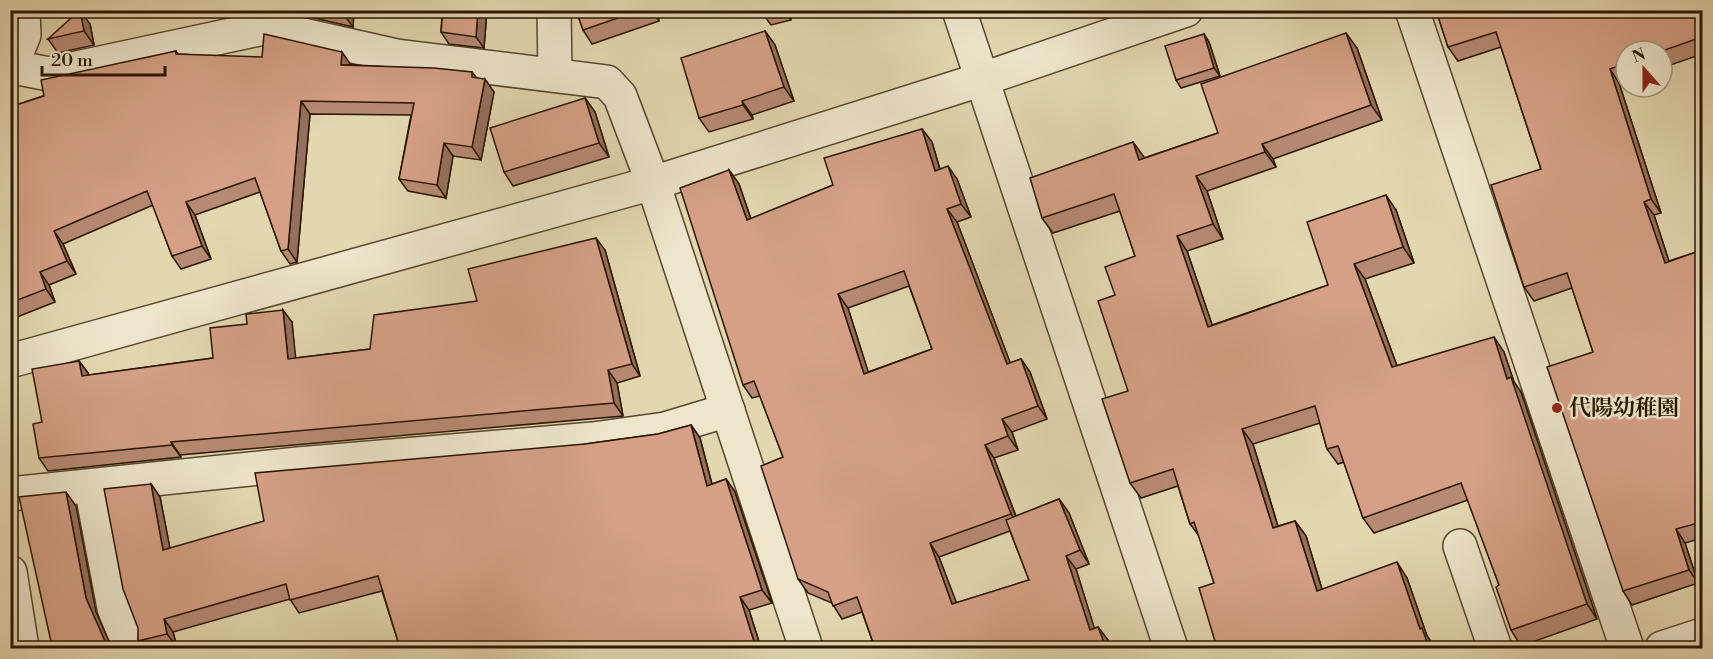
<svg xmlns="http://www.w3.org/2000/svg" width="1713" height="659" viewBox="0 0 1713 659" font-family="'Libre Bodoni','Noto Serif JP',serif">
	<rect width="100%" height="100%" fill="#e3d7b0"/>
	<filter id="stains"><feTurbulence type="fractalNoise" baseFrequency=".00333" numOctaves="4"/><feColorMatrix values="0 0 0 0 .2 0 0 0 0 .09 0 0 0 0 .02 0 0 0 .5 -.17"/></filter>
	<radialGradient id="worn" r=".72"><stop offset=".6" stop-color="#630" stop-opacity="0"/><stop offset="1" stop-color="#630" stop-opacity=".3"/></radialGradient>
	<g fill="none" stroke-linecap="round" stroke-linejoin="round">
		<g stroke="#58472d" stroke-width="36">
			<g id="minor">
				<polyline points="554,10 555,75"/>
				<polyline points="959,10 1171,648"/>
				<polyline points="1412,10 1627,648"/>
				<polyline points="13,67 49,74 268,27 397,56 607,82 620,96 653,183 806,648"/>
				<polyline points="10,69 24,35 23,10"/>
				<polyline points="10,361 653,183 983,79 1186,10"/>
				<polyline points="91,487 114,608 130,648"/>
				<polyline points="10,494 298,464 593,439 665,429 728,410"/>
				<polyline points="1460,546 1495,648"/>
				<polyline points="10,572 22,648"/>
				<polyline points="1662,648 1702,635"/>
			</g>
		</g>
		<use href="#minor" stroke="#ede5cc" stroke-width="33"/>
	</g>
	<g fill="#b78a73" stroke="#2a1701" stroke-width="1.5" fill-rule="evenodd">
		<polygon points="280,10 354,10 353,27"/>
		<polygon points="398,10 487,10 484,48 449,44 441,32 442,14"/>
		<polygon points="576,10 656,10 659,21 592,44 583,30"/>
		<polygon points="762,10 797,10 789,13 791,20 771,25 763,14"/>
		<polygon points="1436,10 1702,10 1702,54 1662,68 1662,51 1626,51 1626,80 1619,83 1661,213 1654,215 1669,261 1702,250 1702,538 1685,543 1698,583 1632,605 1623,591 1593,352 1572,288 1534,301 1524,287 1541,169 1501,47 1458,61 1448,47"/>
		<polygon points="90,24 94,45 58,53 48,39"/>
		<polygon points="765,31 775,45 794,101 752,115 753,119 709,132 699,118"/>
		<polygon points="1204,34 1209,42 1220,76 1181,88 1176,80"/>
		<polygon points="1357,48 1382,120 1273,159 1276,167 1207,191 1223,239 1187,251 1212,325 1328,285 1396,210 1414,263 1365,279 1397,366 1504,352 1514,382 1521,392 1597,619 1521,646 1511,630 1499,585 1468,500 1374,533 1363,518 1344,462 1338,464 1327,449 1320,423 1253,444 1278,526 1295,521 1306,536 1322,589 1407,578 1427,636 1432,643 1434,648 1217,648 1214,583 1199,536 1190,524 1178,486 1141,498 1130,483 1128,391 1115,295 1135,256 1120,211 1053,233 1042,218 1133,142 1144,158 1218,133"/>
		<polygon points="176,51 178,54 472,72 476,77 494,92 481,160 453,156 446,198 408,191 399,179 411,115 310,114 297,262 290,264 281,251 260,192 195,215 211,259 181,269 172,256 153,205 63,244 76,274 49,285 55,302 17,317 12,309 10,310 10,107"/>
		<polygon points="585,98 595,112 609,157 513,186 504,172"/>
		<path d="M922 129 932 142 940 169 957 179 971 217 957 222 1010 363 1021 359 1030 372 1047 419 1012 432 1018 450 994 458 1016 516 1059 499 1069 513 1089 564 1076 569 1094 628 1098 627 1108 640 1111 648H875L862 612 842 619 832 603 808 593 798 579 783 457 760 396 752 398 743 385 729 170 739 184 751 219 833 185ZM909 286 932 349 868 372 848 308ZM1010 531 1029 580 956 603 939 557Z"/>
		<polygon points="605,250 640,376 617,383 623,416 180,455 181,457 48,471 39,458 42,422 79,361 88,373 89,375 213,358 292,322 295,358 370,349 477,301"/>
		<polygon points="691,425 700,438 712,484 726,479 735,492 772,603 749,610 761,648 400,648 382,591 299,613 290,599 173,632 177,647 170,648 143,648 138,641 151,484 160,497 170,549 585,444 658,434"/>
	</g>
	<g fill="#95705e" stroke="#2a1701" stroke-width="1.5">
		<polygon points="80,10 90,24 94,45 84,31"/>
		<polygon points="345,10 354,10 353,27 345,16"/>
		<polygon points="478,10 487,10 484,48 476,37"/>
		<polygon points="652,10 656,10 659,21"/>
		<polygon points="784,10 787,10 789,13 791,20"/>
		<polygon points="765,31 775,45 794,101 784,87"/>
		<polygon points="1346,33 1357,48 1382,120 1371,105"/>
		<polygon points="1204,34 1209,42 1220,76 1214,68"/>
		<polygon points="342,52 351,65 341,65"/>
		<polygon points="1610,69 1619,83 1661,213 1651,199"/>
		<polygon points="485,79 494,92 481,160 472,147"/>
		<polygon points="585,98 595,112 609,157 599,143"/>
		<polygon points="301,101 310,114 297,262 288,249"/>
		<polygon points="742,101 752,115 753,119 743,105"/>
		<polygon points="922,129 932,142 944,184 935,171"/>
		<polygon points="1133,142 1144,157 1150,175 1139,160"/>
		<polygon points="444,143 453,156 446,198 437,185"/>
		<polygon points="1262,144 1273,159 1276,167 1265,152"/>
		<polygon points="948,166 957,179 971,217 961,204"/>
		<polygon points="729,170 739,184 756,234 747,220"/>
		<polygon points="1196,176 1207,191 1223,239 1213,224"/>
		<polygon points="1386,195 1396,210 1414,263 1403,247"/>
		<polygon points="186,202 195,215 211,259 202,246"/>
		<polygon points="1644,202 1654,215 1674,277 1665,263"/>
		<polygon points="947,209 957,222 1016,378 1007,364"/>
		<polygon points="54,231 63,244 76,274 67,261"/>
		<polygon points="1177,236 1187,251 1218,342 1208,327"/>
		<polygon points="596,238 605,250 640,376 632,364"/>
		<polygon points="1354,264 1365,279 1403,382 1392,367"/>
		<polygon points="40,272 49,285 55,302 46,289"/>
		<polygon points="838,294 848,308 873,387 864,374"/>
		<polygon points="283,310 292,322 297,371 288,359"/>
		<polygon points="1494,337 1504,352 1514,382 1521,392 1597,619 1587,604 1507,379"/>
		<polygon points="1021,359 1030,372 1047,419 1038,406"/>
		<polygon points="79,361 88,373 91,389 82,376"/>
		<polygon points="608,370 617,383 623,416 614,403"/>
		<polygon points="1002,419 1012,432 1018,450 1008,436"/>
		<polygon points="691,425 700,438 716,500 707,486"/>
		<polygon points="1242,429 1253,444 1283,543 1273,528"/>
		<polygon points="171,442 180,455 181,457 172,445"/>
		<polygon points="985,445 994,458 1020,528 1011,514"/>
		<polygon points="726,479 735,492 772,603 762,590"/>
		<polygon points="151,484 160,497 173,564 163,550"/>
		<polygon points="66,492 76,506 96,612 112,648 108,648 86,598"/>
		<polygon points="1059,499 1069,513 1089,564 1080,550"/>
		<polygon points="1295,521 1306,536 1327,606 1317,591"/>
		<polygon points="1676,529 1685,543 1698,583 1689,570"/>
		<polygon points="930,543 939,557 962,617 952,604"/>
		<polygon points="1066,556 1076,569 1099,643 1090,630"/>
		<polygon points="1397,562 1407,578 1427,636 1432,643 1434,648 1429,648 1420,629"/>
		<polygon points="740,597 749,610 761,648 756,648"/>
		<polygon points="164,619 173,632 177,647 167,634"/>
		<polygon points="1098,627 1108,640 1111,648 1106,648"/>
	</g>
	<g fill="#d5a086" stroke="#2a1701" stroke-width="1.5" fill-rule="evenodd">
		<polygon points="80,10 84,31 48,39"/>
		<polygon points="323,10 345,10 345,16"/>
		<polygon points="443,10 478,10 476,37 441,32"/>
		<polygon points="576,10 641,10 583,30"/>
		<polygon points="762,10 777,10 763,14"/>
		<polygon points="1436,10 1702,10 1702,48 1699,38 1662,51 1626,51 1626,63 1610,69 1651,199 1644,202 1665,263 1702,250 1702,522 1676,529 1689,570 1623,591 1547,367 1593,352 1567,273 1524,287 1491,185 1541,169 1496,32 1448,47"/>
		<polygon points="765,31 784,87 742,101 743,105 699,118 681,58"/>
		<polygon points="1346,33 1371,105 1262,144 1265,152 1196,176 1213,224 1177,236 1208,327 1328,285 1307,222 1386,195 1403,247 1354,264 1392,367 1494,337 1507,379 1511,377 1587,604 1511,630 1496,587 1499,585 1461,483 1363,518 1338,446 1327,449 1315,406 1242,429 1273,528 1295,521 1317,591 1397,562 1420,629 1422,628 1429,648 1217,648 1199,588 1214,583 1194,522 1190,524 1173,469 1130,483 1102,399 1128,391 1098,301 1115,295 1105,267 1135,256 1114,194 1042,218 1030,178 1133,142 1139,160 1218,133 1201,84"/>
		<polygon points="264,34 342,52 341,65 434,68 472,72 472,77 485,79 472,147 444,143 437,185 399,179 414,103 301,101 288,249 281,251 255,178 186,202 202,246 172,256 147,191 54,231 67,261 40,272 46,289 10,303 10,107 44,96 41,80 176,51 176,54 262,57"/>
		<polygon points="1204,34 1214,68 1176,80 1165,46"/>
		<polygon points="585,98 599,143 504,172 490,128"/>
		<path d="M922 129 935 171 948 166 961 204 947 209 1007 364 1021 359 1038 406 1002 419 1008 436 985 445 1011 514 930 543 952 604 1029 580 1006 520 1059 499 1080 550 1066 556 1090 630 1098 627 1106 648H875L857 597 833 606 828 592 798 579 761 466 783 457 754 381 743 385 680 188 729 170 747 220 833 185 824 158ZM904 271 932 349 864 374 838 294Z"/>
		<polygon points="596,238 632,364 608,370 614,403 171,442 172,445 39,458 33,424 42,422 32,369 79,361 82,376 213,358 210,328 247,324 246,314 283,310 288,359 370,349 374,315 477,301 468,269"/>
		<polygon points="691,425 707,486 726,479 762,590 740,597 756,648 475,648 472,642 450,648 400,648 378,576 290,600 286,584 164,619 167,634 138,641 138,628 123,589 104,489 151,484 163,550 264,521 255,473 585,444 658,434"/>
		<polygon points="66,492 86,598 108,648 44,648 52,646 19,497"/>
	</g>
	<circle fill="#8f2418" stroke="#ede5cc" stroke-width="2" cx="1557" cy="408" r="6"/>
	<g text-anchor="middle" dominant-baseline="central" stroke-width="5" stroke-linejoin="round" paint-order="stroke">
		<g font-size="22" font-weight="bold" fill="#2a1701" stroke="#ede5cc" text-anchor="start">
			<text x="1569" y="408">代陽幼稚園</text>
		</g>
	</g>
	<rect width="1713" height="659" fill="none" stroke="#e3d7b0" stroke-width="36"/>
	<rect x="12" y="12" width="1689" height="635" fill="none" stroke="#2a1701" stroke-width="3"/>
	<rect x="18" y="18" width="1677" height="623" fill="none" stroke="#2a1701" stroke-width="1.5"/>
	<g transform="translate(1644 69) rotate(339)"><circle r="28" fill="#ede5cc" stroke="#9f937b" stroke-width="1.5"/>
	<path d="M0-4.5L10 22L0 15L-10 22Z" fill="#8f2418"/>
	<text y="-9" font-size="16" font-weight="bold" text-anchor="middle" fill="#2a1701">N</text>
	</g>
	<path d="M42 66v9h123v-9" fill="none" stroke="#2a1701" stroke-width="3"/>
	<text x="51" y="66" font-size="18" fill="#2a1701" stroke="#ede5cc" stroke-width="4.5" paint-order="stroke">20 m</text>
	<rect width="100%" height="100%" filter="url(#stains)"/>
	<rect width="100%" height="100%" fill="url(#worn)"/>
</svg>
